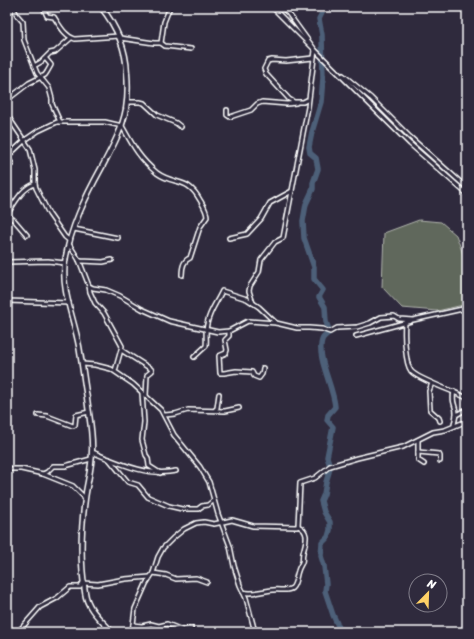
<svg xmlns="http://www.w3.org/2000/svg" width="474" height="639" viewBox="0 0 474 639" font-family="Sriracha,sans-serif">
	<rect width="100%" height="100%" fill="#2f2a3d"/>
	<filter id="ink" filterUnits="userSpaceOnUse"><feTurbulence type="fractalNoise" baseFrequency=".025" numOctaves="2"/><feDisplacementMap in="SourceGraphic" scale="8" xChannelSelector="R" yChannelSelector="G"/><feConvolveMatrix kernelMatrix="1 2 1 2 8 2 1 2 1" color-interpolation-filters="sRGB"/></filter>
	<g filter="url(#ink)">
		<polygon fill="#61685b" stroke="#b0b4ad" points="419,220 441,222 456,235 467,265 463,305 437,311 402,308 382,287 384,233"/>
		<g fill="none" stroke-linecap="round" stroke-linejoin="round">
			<path stroke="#4e6079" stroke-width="5.5" d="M325 7 319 19 322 35 323 78 321 102 312 132 309 147 310 153 316 158 318 169 313 183V189L306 204 303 221 304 238 314 267V279L323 290 319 297 325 307 326 322 330 332C327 334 323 337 322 340 316 357 334 388 335 407L328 415 327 420 333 427 327 457 330 466 329 472 326 482 324 494 321 501 324 512 330 522V530L328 537 322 543 321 556 324 566 326 584 325 591 333 615 341 632"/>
			<g stroke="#fff" stroke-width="6">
				<g id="street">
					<polyline points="13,7 17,15 23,22 24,40 37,73 49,88 52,99 52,104 60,122"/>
					<path d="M43 7 47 16 54 17C60 26 65 36 75 39L119 36"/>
					<polyline points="281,7 288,13 315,50 410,144 467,194"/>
					<polyline points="103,10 109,7"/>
					<polyline points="120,38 154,43 161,43 164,22 170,7"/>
					<polyline points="161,43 165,46 191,49"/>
					<polyline points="34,66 41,62 50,53 55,52 71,38"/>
					<polyline points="343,75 371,98 410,137 467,188"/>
					<polyline points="7,100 29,83 45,75 47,72 51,65 46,59"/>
					<polyline points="307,100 303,102 294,102 289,99 266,74 264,69 268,61 272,60 286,61 313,58"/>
					<polyline points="127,102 140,102 144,103 157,115 176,123 181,127"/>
					<polyline points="227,110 227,115 230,117 251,110 257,104 262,102 287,104 296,103"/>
					<polyline points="7,115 30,149 35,170 35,184 36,188 49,214 65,237 70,241"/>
					<path d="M12 164 7 157 25 140 38 131 57 122H105L122 126C133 146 139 158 157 173 175 186 187 176 200 200 203 205 207 211 207 217L200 227 190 258C184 260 182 268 182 275"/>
					<polyline points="74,229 118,238"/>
					<path d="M27 235 15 221 8 215V213C15 203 22 188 35 184"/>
					<polyline points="229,238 247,234 261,219 270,203 292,191"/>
					<polyline points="69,244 79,260 89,286 90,292 95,303 104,313 122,346 115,371"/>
					<polyline points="79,260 81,261 103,262 112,260"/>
					<polyline points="7,262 48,261 65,263"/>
					<polyline points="89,286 93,288 106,290 120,296 142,309 169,321 218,332 229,331 248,321 276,323 297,328 309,328 322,329 330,332 337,328 357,327 370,323 381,317 394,316 399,319 413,320 467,308"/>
					<polyline points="7,301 69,303"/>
					<polyline points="253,303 249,291 250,286 259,272 261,260 275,242 283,238 308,107 315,50 272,7"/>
					<path d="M405 323C404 333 405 363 411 371 417 379 456 392 467 398"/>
					<polyline points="229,331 229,336 225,340 227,350 226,353 219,356 220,373 224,373 236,371 252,372 254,376 259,378 262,374 263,368"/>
					<polyline points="356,336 411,321"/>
					<polyline points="121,350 151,369 152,371 147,375 146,396"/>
					<path d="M194 357 206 346C207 339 205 332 207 324 209 312 217 302 222 291L247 299 259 307 276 323"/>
					<polyline points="82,364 95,365 111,369 133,384 161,410 174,435 200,467 209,482 218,514 230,546 234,566 240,585 246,598 255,632"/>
					<polyline points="432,383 429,391 430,410 439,418 440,421"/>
					<polyline points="7,384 8,385"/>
					<polyline points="142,393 144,422 142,440 146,455 148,458 149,466 160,473"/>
					<polyline points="215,410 217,408 219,394"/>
					<polyline points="38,415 47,416 73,426 75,425 76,415 89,412"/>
					<polyline points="165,415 175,414 188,410 225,411 239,408"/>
					<polyline points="456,415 467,409"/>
					<path d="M454 426C454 422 456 418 456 413 456 404 451 404 454 391"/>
					<polyline points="418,440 418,460 424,464"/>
					<path d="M92 452C119 463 147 477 176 471"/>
					<polyline points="418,452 439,454 440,456 440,461"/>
					<polyline points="109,459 128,482 138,485 148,497 169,506 182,509 198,509 202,506 208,505 214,500"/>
					<polyline points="7,469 21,469 43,474 47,472 53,466 65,466 91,459"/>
					<polyline points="43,474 73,486 85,498"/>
					<polyline points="153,573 166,575 176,579 196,578 207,582"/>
					<path d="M243 592C255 596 267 588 280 590 284 590 288 591 292 588 296 584 296 576 298 571 299 567 301 565 302 562 303 560 302 556 303 553 305 543 311 532 298 526"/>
					<polyline points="133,625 142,626 151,624 159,626 167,624 182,630 191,628"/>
					<polyline points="18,632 40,607 57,598 70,587 80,587 83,583 98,584 125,579 150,577"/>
					<polyline points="132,632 135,609 146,584 153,573 158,557 163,548 173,538 184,529 196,523 204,522 214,524 232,520 253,526 297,527 298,526 300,483 315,478 330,466 357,458 403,447 433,432 445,430 462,423 467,423"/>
				</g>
			</g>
			<g stroke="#fff" stroke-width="7">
				<path id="secondary" d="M101 7C117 27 126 48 127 73 128 85 128 97 126 109 122 130 112 148 102 167 86 196 70 228 65 262 61 290 74 319 79 346 82 363 84 381 87 398 89 416 93 433 92 451 92 467 87 483 85 499 81 529 80 562 85 592 87 609 101 620 112 632"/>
			</g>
			<use href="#street" stroke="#2f2a3d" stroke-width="3"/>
			<use href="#secondary" stroke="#2f2a3d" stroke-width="4"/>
		</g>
	</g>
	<rect width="474" height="639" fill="none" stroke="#2f2a3d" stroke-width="24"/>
	<rect x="12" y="12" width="450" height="615" fill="none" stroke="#fff" stroke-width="1.5" filter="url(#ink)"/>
	<g transform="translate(428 593) rotate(23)"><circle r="19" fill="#2f2a3d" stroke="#827f8b"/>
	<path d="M0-3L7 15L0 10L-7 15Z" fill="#ffd166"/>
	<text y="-6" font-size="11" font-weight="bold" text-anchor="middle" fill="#ffffff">N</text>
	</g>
</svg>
